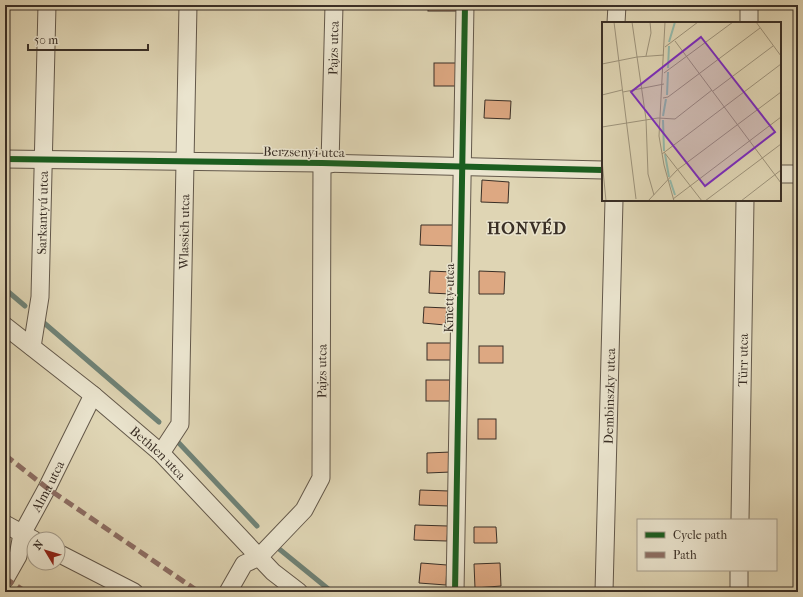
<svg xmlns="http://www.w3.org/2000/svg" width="803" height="597" viewBox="0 0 803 597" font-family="'IM FELL French Canon',serif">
	<rect width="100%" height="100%" fill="#dfd5b4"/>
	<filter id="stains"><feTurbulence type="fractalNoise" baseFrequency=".005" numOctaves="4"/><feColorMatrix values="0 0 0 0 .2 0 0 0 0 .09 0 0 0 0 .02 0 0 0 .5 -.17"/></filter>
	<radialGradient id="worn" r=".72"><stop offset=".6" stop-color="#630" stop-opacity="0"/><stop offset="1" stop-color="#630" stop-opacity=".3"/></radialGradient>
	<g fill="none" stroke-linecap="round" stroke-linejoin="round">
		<g stroke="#6f8276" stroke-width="5">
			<polyline points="5,289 25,306"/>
			<polyline points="43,322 159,422"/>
			<polyline points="177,441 257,526"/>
			<polyline points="278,548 332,592"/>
		</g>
	</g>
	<g fill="#dda882" stroke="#3a2f26">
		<rect x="428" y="5" width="31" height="6"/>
		<polygon points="487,5 516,5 516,6 487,8"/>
		<rect x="434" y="63" width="25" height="23"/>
		<polygon points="485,100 511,101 510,119 484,118"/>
		<polygon points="482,180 509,182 508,203 481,202"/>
		<polygon points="421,225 455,225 454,246 420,245"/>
		<polygon points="430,271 452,272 451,294 429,293"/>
		<polygon points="479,271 505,272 504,294 479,294"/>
		<polygon points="424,307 447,308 445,325 423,323"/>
		<rect x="427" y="343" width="25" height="17"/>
		<rect x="479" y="346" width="24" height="17"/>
		<rect x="426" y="380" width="26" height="21"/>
		<rect x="478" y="419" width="18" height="20"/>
		<polygon points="451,452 451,472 427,473 427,453"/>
		<polygon points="420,490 449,491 449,506 419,505"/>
		<polygon points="415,525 448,526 447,541 414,540"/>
		<polygon points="474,527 496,527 497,543 474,543"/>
		<polygon points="421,563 447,565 446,585 419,583"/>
		<polygon points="500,563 501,586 475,588 474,564"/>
	</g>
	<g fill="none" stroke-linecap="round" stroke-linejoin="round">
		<g stroke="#63584a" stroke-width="19">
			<g id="minor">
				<polyline points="616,23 617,5"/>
				<polyline points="749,23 749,5"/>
				<polyline points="5,159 322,163 603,170"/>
				<path id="s1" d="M330 164 334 5"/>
				<polyline points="780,174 798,174"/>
				<path id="s2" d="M5 326 93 395 161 453 273 572 299 592"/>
				<path id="s3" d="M32 347 40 297 47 5"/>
				<path id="s4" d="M161 453 180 424 188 5"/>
				<path id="s5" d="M740 520 745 200"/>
				<polyline points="5,524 34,540"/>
				<polyline points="58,553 134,592"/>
				<path id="s6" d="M5 579 18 556 22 534 47 488 93 395"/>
				<path id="s7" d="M228 592 244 564 259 557 304 510 321 478 322 163"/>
				<polyline points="455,592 465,5"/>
				<path id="s8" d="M604 592 614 200"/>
				<polyline points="739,592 739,570"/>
			</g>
		</g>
		<use href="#minor" stroke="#eae4ce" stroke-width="17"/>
		<g stroke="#8d6e63" stroke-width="5" stroke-dasharray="10 5" stroke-linecap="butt">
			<polyline points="5,455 47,488 199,592"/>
			<polyline points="5,578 26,592"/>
		</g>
		<g stroke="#eae4ce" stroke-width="8">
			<g id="cycleway">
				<polyline points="5,159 322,163 603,170"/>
				<polyline points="455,592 465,5"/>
			</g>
		</g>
		<use href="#cycleway" stroke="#1b5e20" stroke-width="6"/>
	</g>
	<g text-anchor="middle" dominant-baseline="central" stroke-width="3" stroke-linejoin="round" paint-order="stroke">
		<g font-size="13" fill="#3a2f26" stroke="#eae4ce">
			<text stroke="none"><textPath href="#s1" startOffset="116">Pajzs utca</textPath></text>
			<text transform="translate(304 152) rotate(1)">Berzsenyi utca</text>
			<text stroke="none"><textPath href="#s3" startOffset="135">Sarkantyú utca</textPath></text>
			<text stroke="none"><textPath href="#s4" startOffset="227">Wlassich utca</textPath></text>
			<text transform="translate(449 298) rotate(-89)">Kmetty utca</text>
			<text stroke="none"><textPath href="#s5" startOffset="160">Türr utca</textPath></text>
			<text stroke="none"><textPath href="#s7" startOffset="257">Pajzs utca</textPath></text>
			<text stroke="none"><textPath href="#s8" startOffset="196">Dembinszky utca</textPath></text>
			<text stroke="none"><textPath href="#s2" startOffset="199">Bethlen utca</textPath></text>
			<text stroke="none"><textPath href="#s6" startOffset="103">Alma utca</textPath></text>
		</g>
		<g font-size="17" font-weight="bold" letter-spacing="1" fill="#3a2f26" stroke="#eae4ce">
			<text x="527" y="228">HONVÉD</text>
		</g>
	</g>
	<g transform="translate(602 22)">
		<rect width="179" height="179" fill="#dfd5b4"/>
		<path fill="none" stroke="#93b9ab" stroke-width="2" d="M67 20 73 0M66 46 67 24M65 73 66 50M61 94 64 77M61 98 62 129M63 132 67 155M68 158 73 173"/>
		<path fill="none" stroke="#9d937b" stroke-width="1" d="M12 0 34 177M30 0 44 97 46 152 52 173M63 0 57 114 62 143 72 179M154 0 179 34M73 19 179 161M63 25 96 0M44 34 49 11 48 0M0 42 35 35 62 33M62 51 131 0M111 69 171 24M21 70 62 62M0 73 20 68M61 76 66 75 158 6M0 105 56 96 73 97 110 68M62 130 100 179M60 132 179 42M0 138 4 179M71 177 179 95M46 179 75 148 179 70M103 179 179 122M139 179 179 148"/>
		<path fill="#7b2cbf" fill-opacity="0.15" stroke="#7b2cbf" stroke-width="2" d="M99 15 173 110 103 164 29 70Z"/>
		<rect width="179" height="179" fill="none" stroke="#3a2f26" stroke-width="2"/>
	</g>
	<rect width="803" height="597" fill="none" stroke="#dfd5b4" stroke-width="20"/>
	<rect x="6" y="6" width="791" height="585" fill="none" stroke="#3a2f26" stroke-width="2"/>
	<rect x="10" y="10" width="783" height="577" fill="none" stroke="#3a2f26"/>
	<rect x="637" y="519" width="140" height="52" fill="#eae4ce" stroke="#a49c8b"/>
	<rect x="645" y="532" width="20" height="6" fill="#1b5e20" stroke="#a49c8b"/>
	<text x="673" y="539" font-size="12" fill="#3a2f26">Cycle path</text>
	<rect x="645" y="552" width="20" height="6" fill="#8d6e63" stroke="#a49c8b"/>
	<text x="673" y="559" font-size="12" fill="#3a2f26">Path</text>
	<g transform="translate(46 551) rotate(308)"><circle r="19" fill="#eae4ce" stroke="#a49c8b"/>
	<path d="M0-3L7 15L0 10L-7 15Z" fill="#8f2418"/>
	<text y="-6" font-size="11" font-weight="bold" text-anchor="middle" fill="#3a2f26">N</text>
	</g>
	<path d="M28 44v6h120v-6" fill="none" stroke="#3a2f26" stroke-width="2"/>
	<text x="34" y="44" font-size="12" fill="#3a2f26" stroke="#eae4ce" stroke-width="3" paint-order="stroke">50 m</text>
	<rect width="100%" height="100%" filter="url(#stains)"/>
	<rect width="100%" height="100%" fill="url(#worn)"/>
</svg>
